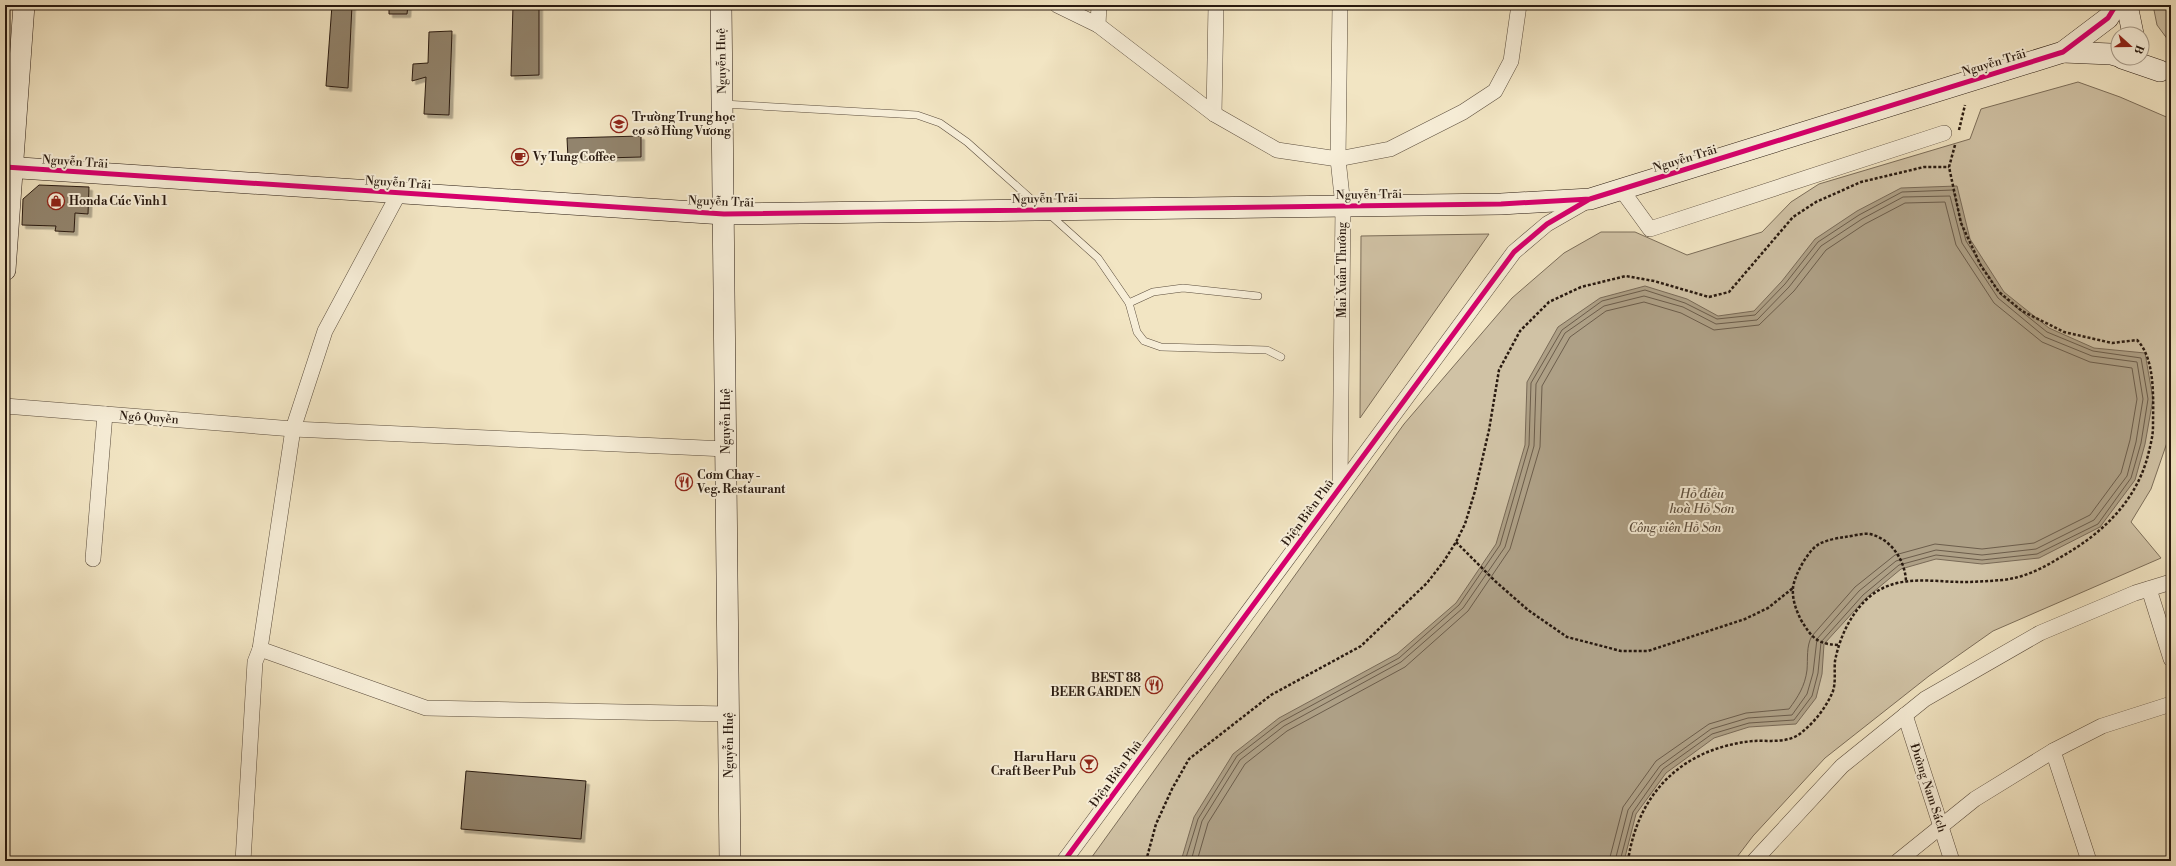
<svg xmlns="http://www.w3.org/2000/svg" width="2176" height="866" viewBox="0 0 2176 866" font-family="'Libre Bodoni',serif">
	<defs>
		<filter id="shadow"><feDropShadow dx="3.5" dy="3.5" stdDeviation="0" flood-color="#0004"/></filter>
	</defs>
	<rect width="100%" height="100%" fill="#f2e5c3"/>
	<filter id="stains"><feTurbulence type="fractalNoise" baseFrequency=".005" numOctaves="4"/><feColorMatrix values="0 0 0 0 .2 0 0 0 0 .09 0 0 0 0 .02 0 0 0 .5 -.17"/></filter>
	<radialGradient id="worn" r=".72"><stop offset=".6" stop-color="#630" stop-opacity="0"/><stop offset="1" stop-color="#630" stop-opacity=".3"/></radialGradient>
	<g fill="#d0c2a5" stroke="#7c6e5a">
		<polygon points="2153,5 2171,5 2171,44 2157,25"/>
		<polygon points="2078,82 2120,97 2171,119 2171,431 2151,489 2131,522 2161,558 1993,631 1929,676 1825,758 1753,836 1734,861 1089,861 1404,424 1512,298 1564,253 1601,232 1635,232 1687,255 1762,232 1791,202 1819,184 1970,139 1981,109"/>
		<polygon points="1489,234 1360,418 1361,236"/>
	</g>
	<polygon fill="#aea086" stroke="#796a57" points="1957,186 1970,239 2004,292 2049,328 2094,348 2145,353 2153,399 2145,444 2135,480 2100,527 2039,558 1982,564 1936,559 1901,569 1866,598 1824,644 1822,674 1816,698 1796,724 1749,727 1714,738 1666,773 1636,814 1624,861 1181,861 1194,817 1233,754 1279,718 1397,654 1456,603 1496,544 1525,445 1527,382 1558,327 1600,298 1645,286 1687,299 1718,316 1754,311 1782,281 1815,239 1857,211 1901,188"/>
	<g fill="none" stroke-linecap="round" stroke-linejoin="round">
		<g stroke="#6c5d4b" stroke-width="1">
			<polyline points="1185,861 1198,819 1237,756 1281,722 1399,658 1459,605 1500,545 1529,445 1531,383 1562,330 1602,301 1645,290 1685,303 1717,319 1755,315 1785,284 1818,242 1859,215 1902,192 1953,190 1966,241 2001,295 2047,332 2093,351 2141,358 2148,399 2141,443 2131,478 2098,524 2037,554 1982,560 1936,555 1899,565 1863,595 1821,642 1818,673 1812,696 1794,720 1749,723 1712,734 1663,769 1633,812 1620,861"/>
			<polyline points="1191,861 1202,821 1240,760 1284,726 1401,662 1463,608 1505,547 1534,446 1536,384 1565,333 1604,306 1644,296 1683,307 1716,324 1757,320 1789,287 1821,246 1862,219 1903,197 1950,196 1962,243 1998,298 2045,337 2092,356 2137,362 2143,399 2136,442 2127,476 2094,520 2036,549 1982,555 1936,550 1896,561 1859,591 1817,639 1813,673 1807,694 1792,715 1748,718 1711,729 1660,766 1628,810 1615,861"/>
			<path d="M1197 861 1208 823 1245 764 1287 731 1405 667 1468 611 1510 549 1540 447 1542 386 1570 337 1606 311 1644 302 1681 313 1714 330 1759 325 1794 291 1826 250 1865 224 1905 203 1945 202 1956 245 1994 303 2042 342 2090 362 2132 368 2137 399 2130 440 2121 473 2090 515 2034 543 1982 549 1935 544 1895 555 1855 587 1812 636C1806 646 1808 659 1807 670 1805 686 1798 697 1789 709L1746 713 1709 724 1656 761 1623 807 1609 861"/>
		</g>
	</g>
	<g fill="#92846d" stroke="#291a10" filter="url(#shadow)">
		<polygon points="332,5 352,5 348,88 326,86"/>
		<polygon points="389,5 408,5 407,14 389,14"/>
		<polygon points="513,5 539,5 539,75 511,76"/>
		<polygon points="452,31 449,115 424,114 426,77 412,81 413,64 428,63 429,32"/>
		<polygon points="641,136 641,157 568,159 567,138"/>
		<polygon points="39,185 89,187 88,214 75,213 74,232 55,231 56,226 22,225 23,199"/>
		<polygon points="466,771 586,781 581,839 461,829"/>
	</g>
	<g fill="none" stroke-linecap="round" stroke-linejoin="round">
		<g stroke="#5b4d3d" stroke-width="8">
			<g id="lane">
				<polyline points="723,104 917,115 940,123 967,142 1039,206"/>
				<polyline points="1049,214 1098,258 1129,303 1137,332 1144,341 1161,347 1267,350 1281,357"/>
				<polyline points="1129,303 1153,292 1183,288 1258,296"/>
			</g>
		</g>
		<g stroke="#5b4d3d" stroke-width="16">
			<g id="street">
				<polyline points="1057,5 1098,25"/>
				<polyline points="1099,5 1098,25 1214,114 1277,150 1338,159 1390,149 1463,112 1495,91 1511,61 1519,5"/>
				<polyline points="1340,5 1338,159 1343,206 1340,487"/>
				<polyline points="1214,114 1216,5"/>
				<polyline points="1621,189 1650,229 1944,133"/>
				<polyline points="5,406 293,429 726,449"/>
				<polyline points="93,559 105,414"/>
				<polyline points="2149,589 2171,659"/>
				<polyline points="260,649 426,708 728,714"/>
				<polyline points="1905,715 1952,861"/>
				<polyline points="2053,751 2089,861"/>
				<polyline points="243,861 255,662 260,649 293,429 325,331 399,193"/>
				<polyline points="1064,861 1514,252 1547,224 1587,201"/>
				<polyline points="1754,861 1842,766 1925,699 2040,633 2135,593 2171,582"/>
				<polyline points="1898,861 1975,799 2053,751 2102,726 2171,704"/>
			</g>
		</g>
		<g stroke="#291a10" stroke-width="22">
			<g id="secondary">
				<polyline points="721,5 730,861"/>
				<polyline points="2127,5 2133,34"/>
				<polyline points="2063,52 2111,54 2118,56"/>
				<polyline points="2122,58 2160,71"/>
				<polyline points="5,167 724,214 1501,204 1590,199 2063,52 2108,18 2116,5"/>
				<polyline points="5,270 24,5"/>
			</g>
		</g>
		<g stroke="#291a10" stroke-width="2.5" stroke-dasharray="3 2" stroke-linecap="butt">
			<polyline points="1959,130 1965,105"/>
			<polyline points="1456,542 1495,581 1528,610 1567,637 1621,651 1648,651 1745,619 1768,608 1793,588"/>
			<path d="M1838 645C1817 644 1812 638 1801 620 1796 610 1792 599 1793 588 1794 576 1808 550 1819 544 1827 540 1837 538 1845 537 1853 536 1862 533 1870 534 1891 539 1905 560 1906 581"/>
			<polyline points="1146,861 1156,824 1172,789 1189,759 1271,695 1361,646 1427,583 1444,561 1456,542 1465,524 1475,491 1489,430 1499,370 1520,331 1549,302 1581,287 1626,276 1654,281 1709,297 1729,292 1793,217 1816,202 1861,182 1924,167 1949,167"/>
			<path d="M1628 861C1638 792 1683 748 1753 741 1769 740 1789 744 1802 732 1815 722 1827 706 1833 691 1836 682 1834 671 1835 661 1840 634 1856 601 1883 588 1908 576 1937 582 1963 582 1976 582 1989 581 2002 580 2024 578 2043 568 2061 557 2103 533 2138 500 2149 451 2151 443 2153 435 2153 426 2153 401 2156 359 2137 340L2112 343 2064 332 2022 311 1999 292 1981 266 1961 223 1949 167 1955 145"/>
		</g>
		<use href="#lane" stroke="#f7eed8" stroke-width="7"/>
		<use href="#street" stroke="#f7eed8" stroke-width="15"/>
		<use href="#secondary" stroke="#f7eed8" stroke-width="21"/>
		<g stroke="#f7eed8" stroke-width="8">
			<g id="cycleway">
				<polyline points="5,167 724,214 1501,204 1590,199 2063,52 2108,18 2116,5"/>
				<polyline points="1064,861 1514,252 1547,224 1588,200"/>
			</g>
		</g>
		<use href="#cycleway" stroke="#d6006c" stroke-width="5"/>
	</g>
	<defs>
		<g id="school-ring" transform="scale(0.9)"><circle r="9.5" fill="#f7eed8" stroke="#8f2418" stroke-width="1.5"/><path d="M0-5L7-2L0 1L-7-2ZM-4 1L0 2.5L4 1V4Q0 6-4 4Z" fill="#8f2418"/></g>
		<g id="cafe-ring" transform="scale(0.9)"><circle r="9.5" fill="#f7eed8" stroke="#8f2418" stroke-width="1.5"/><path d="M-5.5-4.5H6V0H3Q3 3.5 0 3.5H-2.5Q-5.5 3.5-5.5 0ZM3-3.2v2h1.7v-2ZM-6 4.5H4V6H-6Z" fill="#8f2418"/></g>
		<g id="shop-ring" transform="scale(0.9)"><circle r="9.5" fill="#f7eed8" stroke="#8f2418" stroke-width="1.5"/><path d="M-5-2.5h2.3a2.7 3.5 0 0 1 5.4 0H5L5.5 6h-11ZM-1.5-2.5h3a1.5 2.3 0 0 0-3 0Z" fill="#8f2418"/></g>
		<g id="restaurant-ring" transform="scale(0.9)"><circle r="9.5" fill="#f7eed8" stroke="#8f2418" stroke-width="1.5"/><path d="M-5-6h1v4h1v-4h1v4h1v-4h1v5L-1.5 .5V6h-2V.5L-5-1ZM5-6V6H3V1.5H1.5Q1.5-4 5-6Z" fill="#8f2418"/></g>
		<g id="bar-ring" transform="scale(0.9)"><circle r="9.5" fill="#f7eed8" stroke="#8f2418" stroke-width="1.5"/><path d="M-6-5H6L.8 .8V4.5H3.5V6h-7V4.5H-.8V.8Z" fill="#8f2418"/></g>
	</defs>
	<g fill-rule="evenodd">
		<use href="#school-ring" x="619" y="124"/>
		<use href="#cafe-ring" x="520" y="157"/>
		<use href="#shop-ring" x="56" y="201"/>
		<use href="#restaurant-ring" x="684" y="482"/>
		<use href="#restaurant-ring" x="1154" y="685"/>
		<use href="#bar-ring" x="1089" y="764"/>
	</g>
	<g text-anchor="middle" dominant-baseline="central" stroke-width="4" stroke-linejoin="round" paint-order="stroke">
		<g font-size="12" fill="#291a10" stroke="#f7eed8">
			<text transform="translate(722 61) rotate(-91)">Nguyễn Huệ</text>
			<text transform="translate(1994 63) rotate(-17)">Nguyễn Trãi</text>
			<text transform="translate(1685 159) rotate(-17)">Nguyễn Trãi</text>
			<text transform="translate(75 162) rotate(4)">Nguyễn Trãi</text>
			<text transform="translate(398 183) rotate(4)">Nguyễn Trãi</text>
			<text transform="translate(1369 195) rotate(-1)">Nguyễn Trãi</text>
			<text transform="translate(1045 199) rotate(-1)">Nguyễn Trãi</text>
			<text transform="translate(721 202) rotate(2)">Nguyễn Trãi</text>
			<text transform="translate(1342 270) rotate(-90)">Mai Xuân Thưởng</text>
			<text transform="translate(149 418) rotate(4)">Ngô Quyền</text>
			<text transform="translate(726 421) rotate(-90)">Nguyễn Huệ</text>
			<text transform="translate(1308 513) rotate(-54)">Điện Biên Phủ</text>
			<text transform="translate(729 745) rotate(-90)">Nguyễn Huệ</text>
			<text transform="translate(1116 774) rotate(-54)">Điện Biên Phủ</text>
			<text transform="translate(1928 788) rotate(72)">Đường Nam Sách</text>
		</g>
		<g font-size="12" font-weight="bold" fill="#291a10" stroke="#f7eed8" text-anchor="start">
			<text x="632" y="117">Trường Trung học<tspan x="632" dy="14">cơ sở Hùng Vương</tspan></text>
			<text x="533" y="157">Vy Tung Coffee</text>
			<text x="69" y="201">Honda Cúc Vinh 1</text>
			<text x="697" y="475">Cơm Chay -<tspan x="697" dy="14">Veg. Restaurant</tspan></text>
			<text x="1141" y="678" text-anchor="end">BEST 88<tspan x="1141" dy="14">BEER GARDEN</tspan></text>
			<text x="1076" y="757" text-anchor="end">Haru Haru<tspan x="1076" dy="14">Craft Beer Pub</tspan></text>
		</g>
		<g font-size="12" font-style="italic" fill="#5b4c3d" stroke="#f7eed8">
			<text x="1675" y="528">Công viên Hồ Sơn</text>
		</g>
		<g font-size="13" font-style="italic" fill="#5e503f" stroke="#f7eed8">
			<text x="1702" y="494">Hồ điều<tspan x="1702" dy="15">hoà Hồ Sơn</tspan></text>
		</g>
	</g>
	<rect width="2176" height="866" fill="none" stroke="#f2e5c3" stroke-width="20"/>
	<rect x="6" y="6" width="2164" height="854" fill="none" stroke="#291a10" stroke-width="2"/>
	<rect x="10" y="10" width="2156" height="846" fill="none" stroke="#291a10"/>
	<g transform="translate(2130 46) rotate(111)"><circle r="19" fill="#f7eed8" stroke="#a59988"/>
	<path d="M0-3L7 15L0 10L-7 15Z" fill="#8f2418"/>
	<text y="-6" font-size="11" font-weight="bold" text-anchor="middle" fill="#291a10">B</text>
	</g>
	<rect width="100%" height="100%" filter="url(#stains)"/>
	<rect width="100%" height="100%" fill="url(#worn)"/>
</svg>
